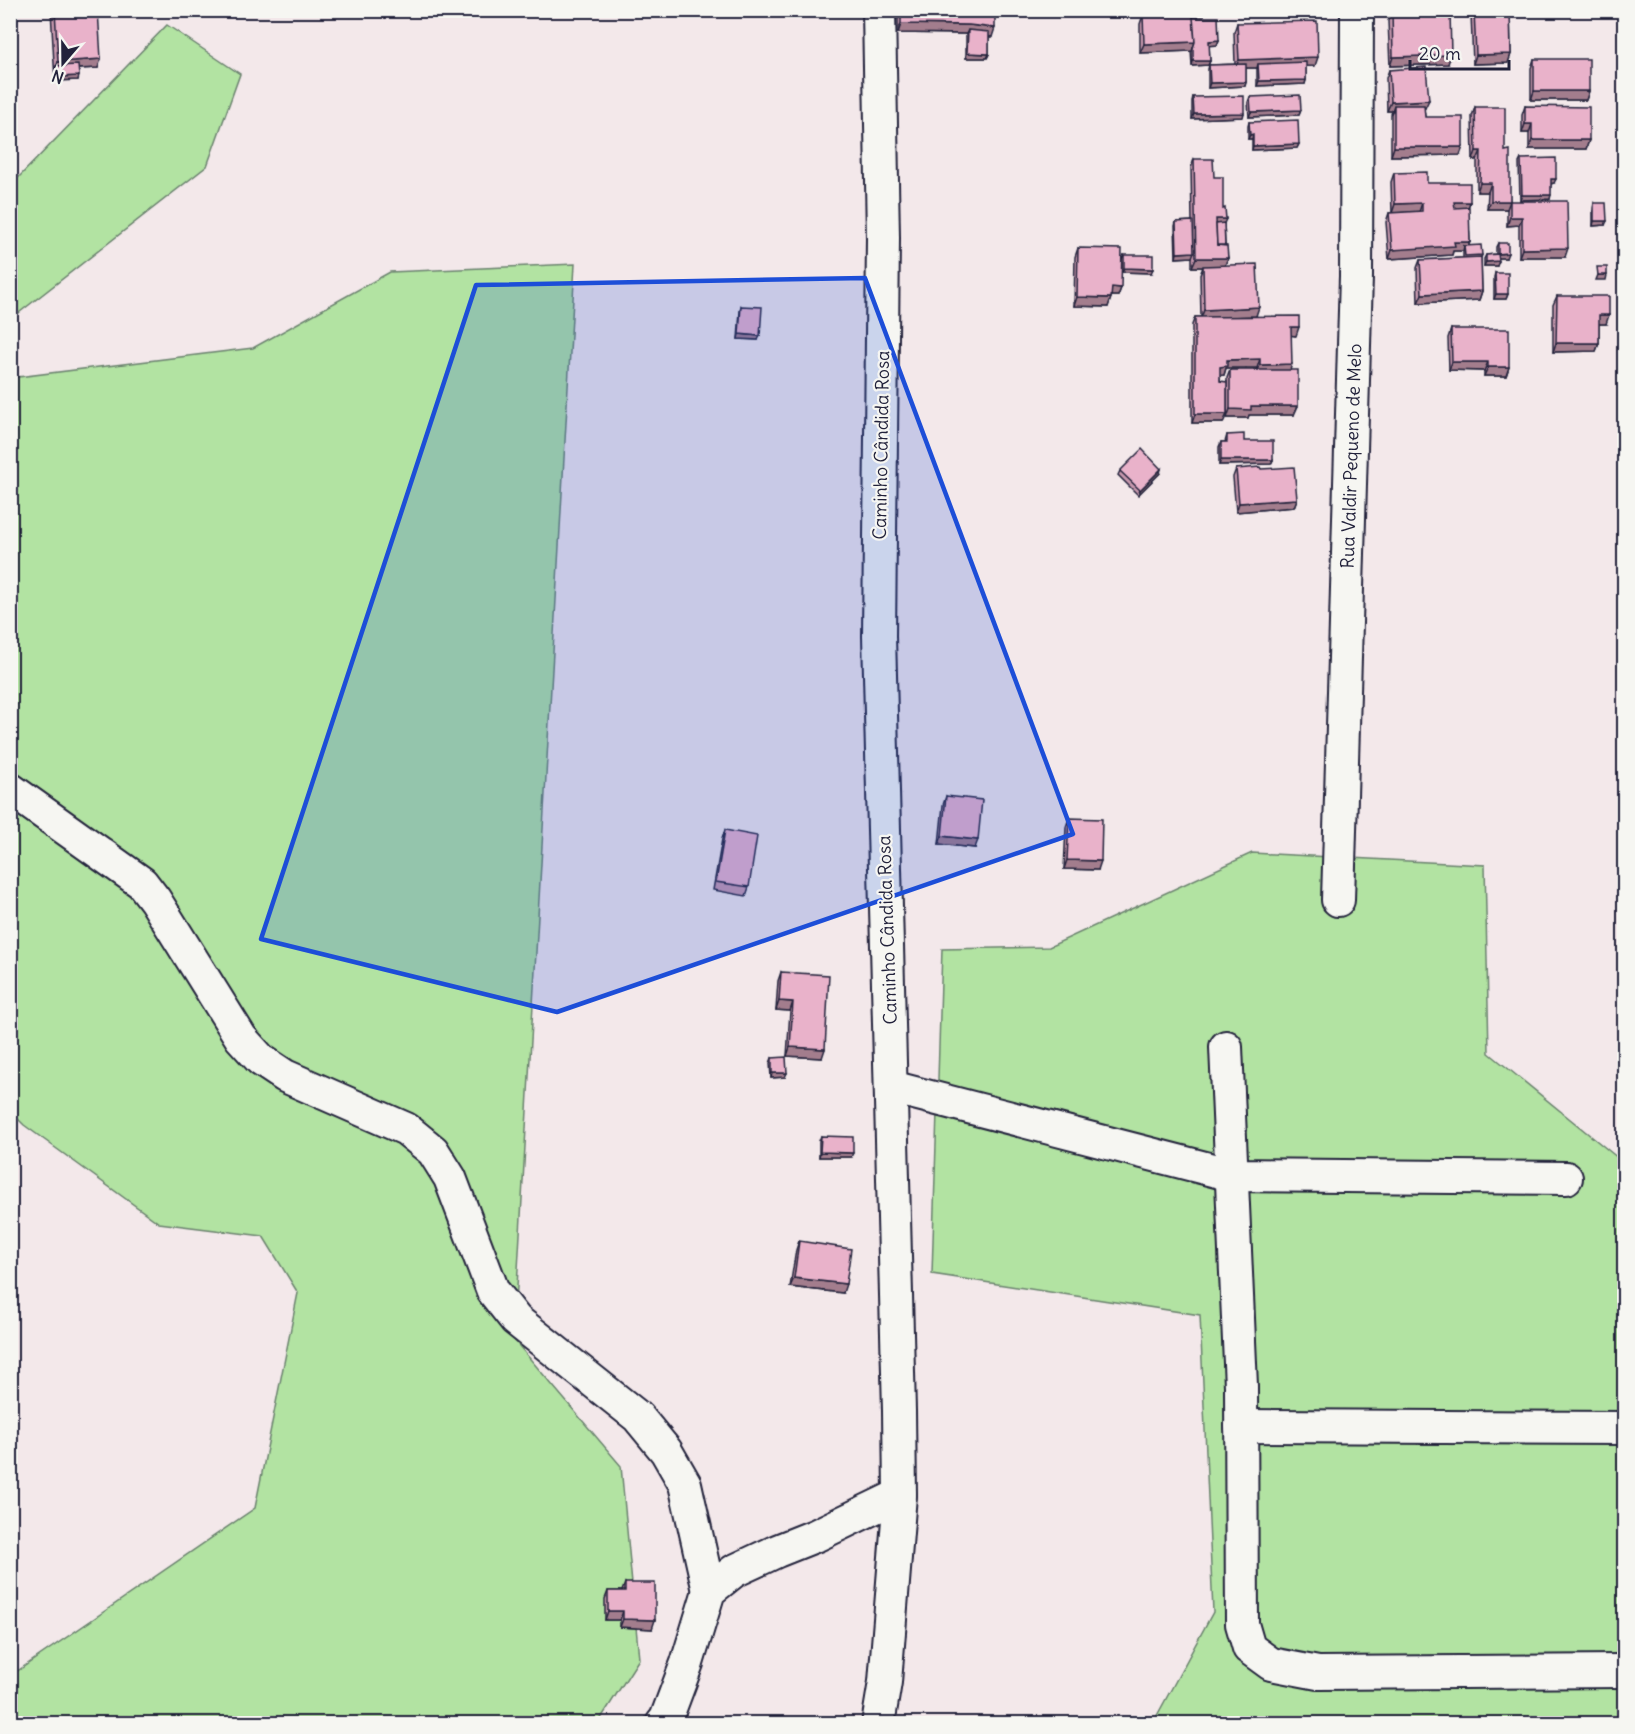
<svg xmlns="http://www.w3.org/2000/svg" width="1635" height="1734" viewBox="0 0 1635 1734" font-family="Delius,sans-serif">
	<rect width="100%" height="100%" fill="#f3e8ea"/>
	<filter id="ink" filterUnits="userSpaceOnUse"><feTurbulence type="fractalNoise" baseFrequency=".0167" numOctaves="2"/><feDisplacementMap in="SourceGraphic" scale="12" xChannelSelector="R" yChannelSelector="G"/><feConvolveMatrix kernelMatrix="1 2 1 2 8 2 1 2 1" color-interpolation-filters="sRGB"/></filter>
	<g filter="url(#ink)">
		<g fill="#b2e3a2" stroke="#6a826e" stroke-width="1.5">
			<polygon points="167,25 240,74 207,166 11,319 11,181 16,180"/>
			<polygon points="575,264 514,1340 621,1466 639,1659 598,1723 11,1723 11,1674 13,1674 255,1508 298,1293 263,1236 159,1223 24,1125 11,1112 10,378 253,348 390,272"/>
			<polygon points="1252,853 1485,865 1489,1053 1624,1163 1624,1723 1153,1723 1213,1612 1200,1315 932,1274 942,949 1049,947"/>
		</g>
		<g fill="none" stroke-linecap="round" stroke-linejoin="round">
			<g stroke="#22223b" stroke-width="36">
				<g id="minor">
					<polyline points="10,789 142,883 155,900 241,1038 261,1060 285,1076 406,1129 433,1151 450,1178 493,1291 516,1320 638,1417 666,1451 685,1484 709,1591"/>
					<polyline points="1338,900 1356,276 1357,10"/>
					<polyline points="1226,1047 1241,1386 1242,1624 1249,1648 1271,1664 1318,1673 1624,1671"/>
					<polyline points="891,1087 1232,1175 1566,1178"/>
					<polyline points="1241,1426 1624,1428"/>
					<polyline points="662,1724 666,1719 687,1663 709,1591 734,1571 777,1551 817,1535 900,1495 899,1411 879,636 883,238 879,10"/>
					<polyline points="878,1724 885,1682 900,1495"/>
				</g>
			</g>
			<use href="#minor" stroke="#f6f6f2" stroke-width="32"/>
		</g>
		<g fill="#c899ae" stroke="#22223b" stroke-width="1.5">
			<polygon points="51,10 98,10 98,68 79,69 78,80 55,81"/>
			<polygon points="898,10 995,10 992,37 989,37 989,54 987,58 966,58 966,34 898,33"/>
			<polygon points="1151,10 1193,10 1193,17 1219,40 1217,45 1209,45 1210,61 1208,65 1192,66 1191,51 1140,53 1140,24 1143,15 1149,15"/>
			<polygon points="1472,10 1510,10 1511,54 1508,63 1473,64 1471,14"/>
			<polygon points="1392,12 1448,64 1390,66 1388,21"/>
			<polygon points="1237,23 1315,66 1306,66 1306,80 1305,84 1257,86 1257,68 1246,68 1246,82 1245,86 1208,88 1208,69 1209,65 1235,64 1234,32"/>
			<polygon points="1534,59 1589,91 1586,100 1531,100 1531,68"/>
			<polygon points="1389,70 1425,108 1424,109 1425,117 1460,155 1391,156 1391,114 1392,111 1387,111 1386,78"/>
			<polygon points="1193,97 1243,117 1192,119 1192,101"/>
			<polygon points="1250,97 1301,110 1299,115 1249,117 1248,102"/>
			<polygon points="1525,106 1589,140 1586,149 1529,149 1529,133 1522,133 1522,115"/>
			<polygon points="1475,107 1505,151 1510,201 1565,257 1519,257 1519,225 1507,226 1507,209 1487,209 1488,192 1477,192 1477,160 1473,160 1472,116"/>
			<polygon points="1249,122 1299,144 1297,148 1252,150 1252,139 1248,139 1248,126"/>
			<polygon points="1194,159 1224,223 1225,245 1228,258 1225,265 1256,316 1296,336 1291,335 1290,370 1294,415 1249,415 1248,418 1227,418 1227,378 1230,370 1257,370 1257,368 1226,368 1224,375 1220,375 1223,423 1192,423 1192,325 1195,317 1201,317 1200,275 1203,267 1192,267 1192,257 1176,258 1175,226 1176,222 1192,221 1191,168"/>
			<polygon points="1521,159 1554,183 1551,184 1550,199 1520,200 1519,163"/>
			<polygon points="1394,173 1427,183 1470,202 1468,207 1470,242 1468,246 1482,255 1481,258 1482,291 1479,300 1418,303 1417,268 1420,260 1463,258 1463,251 1453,251 1452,255 1389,259 1386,222 1389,213 1402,213 1392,213 1391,182"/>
			<polygon points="1594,203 1605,225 1593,226 1593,208"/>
			<polygon points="1498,243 1506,258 1498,258 1497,266 1484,266 1484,259 1486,255 1496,254 1496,247"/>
			<polygon points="1078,248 1121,288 1118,296 1111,296 1108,307 1074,306 1075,257"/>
			<polygon points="1124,255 1151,273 1122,272 1122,259"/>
			<polygon points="1495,273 1508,294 1506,299 1494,299 1494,277"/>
			<polygon points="1557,296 1606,324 1599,324 1599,343 1596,351 1553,352 1553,305"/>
			<polygon points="741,306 758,340 738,339 740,310"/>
			<polygon points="1451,329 1509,367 1506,376 1484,376 1484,371 1449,370 1448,338"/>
			<polygon points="1227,435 1244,441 1273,460 1271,464 1219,465 1219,447 1221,442 1225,442"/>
			<polygon points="1236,469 1261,469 1297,499 1294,507 1236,512 1233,477"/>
			<polygon points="1120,471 1160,473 1138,495 1118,475"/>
			<polygon points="946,796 975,848 939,844 943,805"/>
			<polygon points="1069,818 1098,870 1064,869 1066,827"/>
			<polygon points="725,830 749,887 746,896 713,890 722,839"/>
			<polygon points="781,972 822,1058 787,1056 790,1011 776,1010 778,981"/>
			<polygon points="772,1058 785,1077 771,1078 770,1063"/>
			<polygon points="821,1136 851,1157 819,1157 819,1141"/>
			<polygon points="799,1241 843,1293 790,1287 796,1250"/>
			<polygon points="625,1583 652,1629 620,1627 620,1620 605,1620 605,1599 608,1591 622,1591"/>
		</g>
		<g fill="#a37d8d" stroke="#22223b" stroke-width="1.5">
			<polygon points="1248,10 1299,10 1299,12 1247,14"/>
			<polygon points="901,24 969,25 995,28 992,37 967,34 968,30 966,34 898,33"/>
			<polygon points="1219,40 1217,45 1208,46 1209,41"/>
			<polygon points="1195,42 1192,51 1140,53 1144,44"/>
			<polygon points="967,53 989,54 987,58 966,58"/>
			<polygon points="1511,54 1508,63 1473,64 1476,55"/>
			<polygon points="1451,55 1448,64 1390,66 1393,57"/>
			<polygon points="1318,57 1315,66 1259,68 1258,64 1257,68 1235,68 1239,60"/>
			<polygon points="101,59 98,68 57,70 56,66 55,70 58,62"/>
			<polygon points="1193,61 1210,61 1208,65 1192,66"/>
			<polygon points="79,76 78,80 55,81 57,77"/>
			<polygon points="1306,80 1305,84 1257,86 1259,81"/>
			<polygon points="1246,82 1245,86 1208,88 1210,83"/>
			<polygon points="1534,91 1589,91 1586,100 1531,100"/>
			<polygon points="1429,100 1425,108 1394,111 1394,105 1392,111 1387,111 1391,102"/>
			<polygon points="1301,110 1299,115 1249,117 1251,112"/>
			<polygon points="1244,113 1243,117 1192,119 1194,114"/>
			<polygon points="1525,124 1532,124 1529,133 1522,133"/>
			<polygon points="1253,134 1252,139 1248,139 1250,135"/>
			<polygon points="1532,140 1589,140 1586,149 1529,149"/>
			<polygon points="1299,144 1297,148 1252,150 1253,146"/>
			<polygon points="1394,147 1463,147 1460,155 1391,156"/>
			<polygon points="1476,151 1481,151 1477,160 1473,160"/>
			<polygon points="1551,179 1556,179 1554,183 1549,184"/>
			<polygon points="1480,183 1491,183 1488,192 1477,192"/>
			<polygon points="1522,195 1551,195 1550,199 1520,200"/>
			<polygon points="1491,201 1510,201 1507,209 1487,209"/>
			<polygon points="1454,202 1470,202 1467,211 1451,211"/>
			<polygon points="1422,203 1419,212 1392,213 1395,204"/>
			<polygon points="1510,217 1522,217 1519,225 1507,226"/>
			<polygon points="1216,219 1226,219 1222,228 1214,228"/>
			<polygon points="1594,221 1607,221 1605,225 1593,226"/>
			<polygon points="1454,242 1470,242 1467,250 1464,246 1463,251 1453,251 1452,255 1389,259 1392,250"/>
			<polygon points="1568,248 1565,257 1519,257 1522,249"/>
			<polygon points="1194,252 1192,257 1176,258 1177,253"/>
			<polygon points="1508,253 1506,258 1496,258 1498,254"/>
			<polygon points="1196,258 1228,258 1224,267 1192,267"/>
			<polygon points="1499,261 1497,266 1484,266 1486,262"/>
			<polygon points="1124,268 1153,269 1151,273 1122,272"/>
			<polygon points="1598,275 1607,275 1606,280 1596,280"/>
			<polygon points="1112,287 1121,288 1118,296 1108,296"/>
			<polygon points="1482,291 1479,300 1418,303 1422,294"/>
			<polygon points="1496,294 1508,294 1506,299 1494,299"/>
			<polygon points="1077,297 1111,298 1108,307 1074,306"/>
			<polygon points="1259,307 1256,316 1201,318 1204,310"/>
			<polygon points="1599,315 1609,315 1606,324 1596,324"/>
			<polygon points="1291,327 1299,327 1296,336 1287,335"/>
			<polygon points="739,334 760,336 758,340 738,339"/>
			<polygon points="1556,343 1599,343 1596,351 1553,352"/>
			<polygon points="1260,359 1257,368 1226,368 1224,375 1216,376 1220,367 1227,360"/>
			<polygon points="1452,362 1488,362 1484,371 1449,370"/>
			<polygon points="1292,364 1289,373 1257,374 1260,365"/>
			<polygon points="1488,367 1509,367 1506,376 1484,376"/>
			<polygon points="1251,406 1298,406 1294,415 1249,415 1248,418 1227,418 1230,409"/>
			<polygon points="1195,414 1227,414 1223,423 1192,423"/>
			<polygon points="1221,460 1273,460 1271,464 1219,465"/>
			<polygon points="1161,469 1160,473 1138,495 1140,490"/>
			<polygon points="1297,499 1294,507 1236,512 1239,503"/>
			<polygon points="942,836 978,840 975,848 939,844"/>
			<polygon points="1067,860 1101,861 1098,870 1064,869"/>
			<polygon points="779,1001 793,1002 790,1011 776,1010"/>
			<polygon points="790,1047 825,1049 822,1058 787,1056"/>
			<polygon points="772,1073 787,1073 785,1077 771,1078"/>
			<polygon points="820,1152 853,1153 851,1157 819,1157"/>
			<polygon points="794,1278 846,1284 843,1293 790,1287"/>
			<polygon points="608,1611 623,1611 620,1620 605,1620"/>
			<polygon points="623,1619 655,1620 652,1629 620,1627"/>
		</g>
		<g fill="#e9b2ca" stroke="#22223b" stroke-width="1.5">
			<polygon points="55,10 98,10 101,59 58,62"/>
			<polygon points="901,10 995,10 995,28 969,25 901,24"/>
			<polygon points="1153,10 1193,10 1195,42 1144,44 1143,15 1153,15"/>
			<polygon points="1474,10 1510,10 1511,54 1476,55"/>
			<polygon points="1450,11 1451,55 1393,57 1392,12"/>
			<polygon points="1193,17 1218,17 1219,40 1209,41 1210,61 1193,61 1193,48 1195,42"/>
			<polygon points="1317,21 1318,57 1239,60 1237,23"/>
			<polygon points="968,30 989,32 989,54 967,53"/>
			<rect x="1534" y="59" width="55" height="32"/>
			<polygon points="1306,62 1306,80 1259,81 1258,64"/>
			<polygon points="1246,64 1246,82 1210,83 1209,65"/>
			<polygon points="78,65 79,76 57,77 56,66"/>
			<polygon points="1426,67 1429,100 1391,102 1389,70"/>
			<polygon points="1300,95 1301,110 1251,112 1250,97"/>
			<polygon points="1244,96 1244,113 1194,114 1193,97"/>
			<polygon points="1394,105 1424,105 1425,117 1463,117 1463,147 1394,147"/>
			<polygon points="1525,106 1589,107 1589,140 1532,140 1532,124 1525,124"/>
			<polygon points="1475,107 1505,107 1505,151 1510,150 1510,201 1491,201 1491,183 1480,183 1481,151 1476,151"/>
			<polygon points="1298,120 1299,144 1253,146 1253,134 1250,135 1249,122"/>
			<polygon points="1556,158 1556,179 1551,179 1551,195 1522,195 1521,159"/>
			<polygon points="1194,159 1213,159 1214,177 1223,177 1223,209 1225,208 1226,219 1216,219 1217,245 1227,246 1228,258 1196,258"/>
			<polygon points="1427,172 1427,183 1470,183 1470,202 1454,202 1455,208 1469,207 1470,242 1454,242 1455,246 1392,250 1389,213 1422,211 1422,203 1395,204 1394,173"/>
			<polygon points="1510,201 1567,201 1568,248 1522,249 1522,217 1510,217"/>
			<polygon points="1594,203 1606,203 1607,221 1594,221"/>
			<polygon points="1193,221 1194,252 1177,253 1176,222"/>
			<polygon points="1224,223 1225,245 1217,245 1216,224"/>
			<polygon points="1498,243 1508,243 1508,253 1498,254 1499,261 1486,262 1486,255 1498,254"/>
			<polygon points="1481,245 1482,255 1465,256 1464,246"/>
			<polygon points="1078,248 1122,249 1121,288 1112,287 1111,298 1077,297"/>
			<polygon points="1124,255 1153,255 1153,269 1124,268"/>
			<polygon points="1481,257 1482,291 1422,294 1420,260"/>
			<polygon points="1257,264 1259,307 1204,310 1203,266"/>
			<polygon points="1597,267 1607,267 1607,275 1598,275"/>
			<polygon points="1495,273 1508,273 1508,294 1496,294"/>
			<polygon points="1557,296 1609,296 1609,315 1599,315 1599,343 1556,343"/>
			<polygon points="741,306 762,307 760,336 739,334"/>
			<polygon points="1299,316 1299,327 1291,327 1292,364 1260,365 1260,359 1227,360 1227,366 1220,367 1220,381 1227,382 1227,414 1195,414 1195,317"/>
			<polygon points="1451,329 1509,329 1509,367 1488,367 1488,362 1452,362"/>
			<polygon points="1230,370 1298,370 1298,406 1251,406 1251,410 1230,409"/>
			<polygon points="1244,434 1244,441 1273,441 1273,460 1221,460 1221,442 1227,442 1227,435"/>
			<polygon points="1142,449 1161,469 1140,490 1120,471"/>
			<polygon points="1260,467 1261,469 1294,467 1297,499 1239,503 1236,469"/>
			<polygon points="946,796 982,800 978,840 942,836"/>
			<polygon points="1069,818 1102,819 1101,861 1067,860"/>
			<polygon points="725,830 757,836 749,887 716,882"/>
			<polygon points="781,972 829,975 825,1049 790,1047 793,1002 779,1001"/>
			<polygon points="786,1057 787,1073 772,1073 772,1058"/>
			<polygon points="821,1136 853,1137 853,1153 820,1152"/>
			<polygon points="799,1241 851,1249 846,1284 794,1278"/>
			<polygon points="625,1583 655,1583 655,1620 623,1619 623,1611 608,1611 608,1591 625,1591"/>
		</g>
	</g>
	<path fill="#1d4ed8" fill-opacity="0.2" stroke="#1d4ed8" stroke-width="4.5" stroke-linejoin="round" d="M865 278 1073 834 557 1012 261 939 476 285Z"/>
	<g text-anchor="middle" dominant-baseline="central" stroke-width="4.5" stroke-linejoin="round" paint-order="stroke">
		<g font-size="18" fill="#22223b" stroke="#f6f6f2">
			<text transform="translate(881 445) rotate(-89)">Caminho Cândida Rosa</text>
			<text transform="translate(1351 456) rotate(-88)">Rua Valdir Pequeno de Melo</text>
			<text transform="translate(887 930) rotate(-92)">Caminho Cândida Rosa</text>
		</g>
	</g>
	<rect width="1635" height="1734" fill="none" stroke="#f6f6f2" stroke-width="36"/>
	<rect x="18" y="18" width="1599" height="1698" fill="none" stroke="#22223b" stroke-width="2" filter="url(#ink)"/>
	<g transform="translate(63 63) rotate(200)" stroke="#f6f6f2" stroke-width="4.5" paint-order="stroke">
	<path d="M0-4.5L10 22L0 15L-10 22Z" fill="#22223b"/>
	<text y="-9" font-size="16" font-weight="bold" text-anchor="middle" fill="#22223b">N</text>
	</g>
	<path d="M1410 60v9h99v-9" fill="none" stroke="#22223b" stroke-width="3"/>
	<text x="1419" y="60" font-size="18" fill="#22223b" stroke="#f6f6f2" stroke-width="4.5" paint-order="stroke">20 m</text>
</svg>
